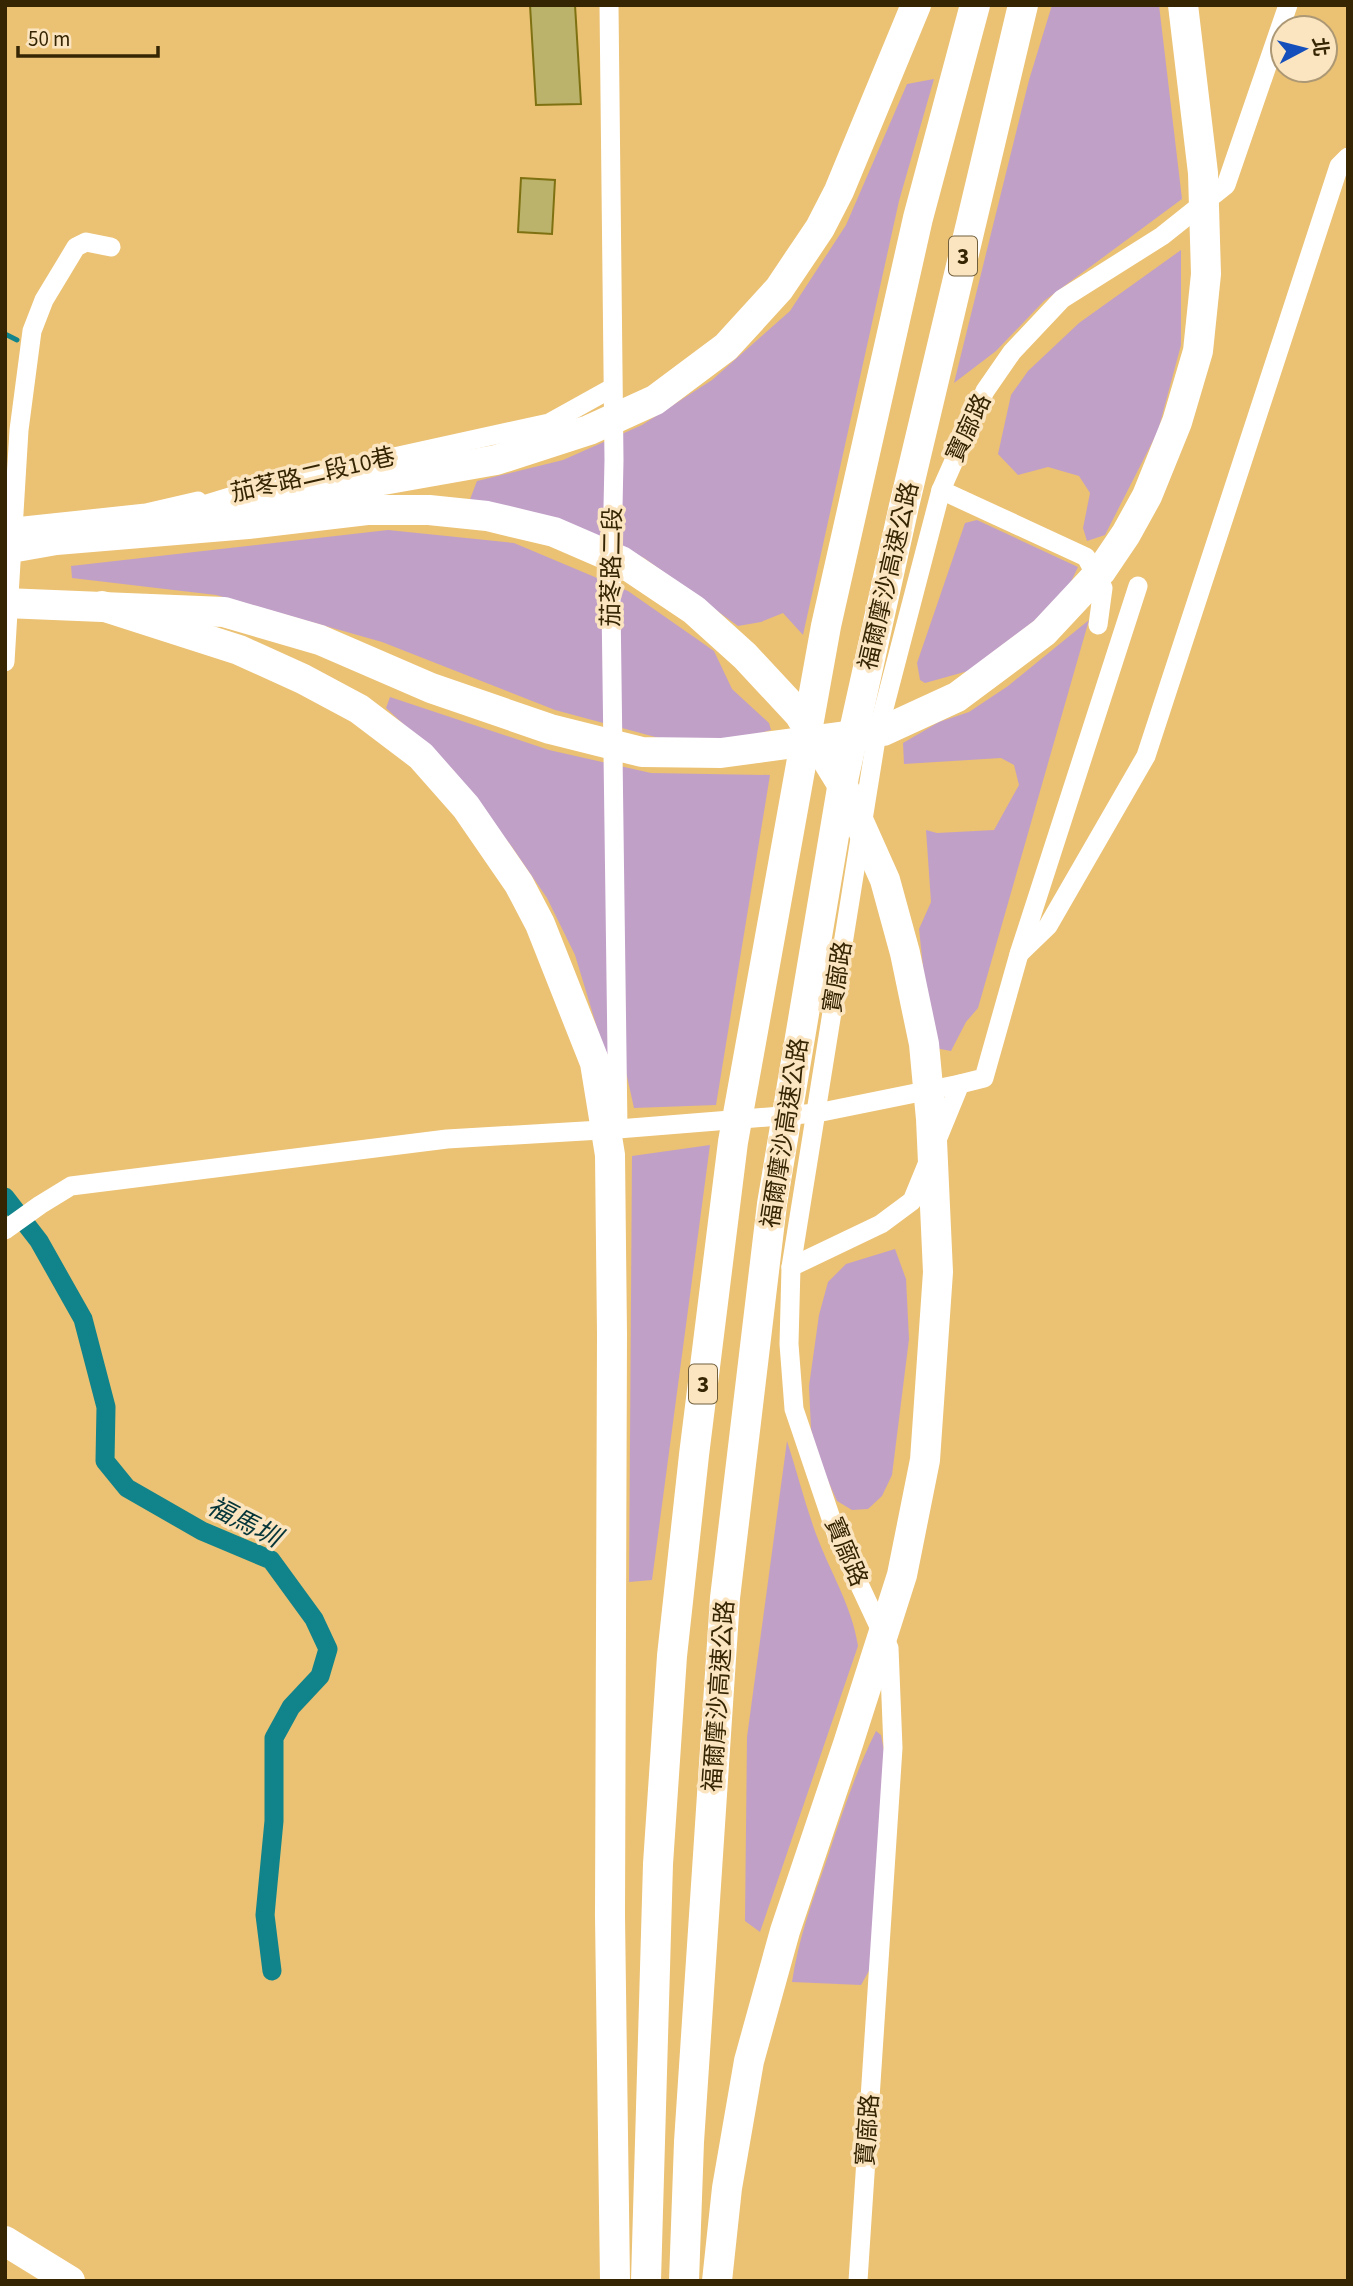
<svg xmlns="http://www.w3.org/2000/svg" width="1353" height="2286" viewBox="0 0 1353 2286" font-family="'Source Sans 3','Noto Sans TC',sans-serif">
	<rect width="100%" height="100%" fill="#ebc173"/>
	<g fill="#c1a0c7">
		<polygon points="1052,5 1159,5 1182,199 1044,301 996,351 954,383 1029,80"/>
		<polygon points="934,79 899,201 803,635 783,613 761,622 738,626 644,558 552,519 469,502 477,481 563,460 642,425 712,380 790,311 846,225 907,84"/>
		<polygon points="1181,250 1181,345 1158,431 1105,535 1087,541 1083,528 1090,493 1079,476 1048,467 1018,475 998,454 1011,395 1028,371 1079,323"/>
		<polygon points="977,520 1078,567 1070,584 1034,621 968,671 925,683 920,680 917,663 965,523"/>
		<polygon points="388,530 514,543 628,591 714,651 732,689 769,723 771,730 727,742 659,738 555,710 382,642 216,595 72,578 71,566"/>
		<polygon points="1089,620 978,1008 966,1022 951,1051 935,1048 925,985 919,929 931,902 926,830 937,833 994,830 1019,785 1014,765 1001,758 904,764 903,743 939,722 969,712 1008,686"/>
		<polygon points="390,697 549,750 651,773 770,775 716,1105 634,1108 622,1054 605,1054 575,955 547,898 512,847 453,770 386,708"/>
		<polygon points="710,1145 652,1580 629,1582 632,1156"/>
		<polygon points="895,1249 906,1279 909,1339 892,1475 882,1496 868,1509 852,1510 837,1501 820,1463 811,1429 809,1386 819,1315 828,1282 846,1264"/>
		<path d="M787 1441C797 1472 805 1504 816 1534 830 1572 852 1606 858 1646L760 1932 745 1921 747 1737Z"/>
		<path d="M876 1731 881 1735 884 1751 870 1969 861 1985 792 1982C798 1940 812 1902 826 1862 841 1817 855 1773 876 1731Z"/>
	</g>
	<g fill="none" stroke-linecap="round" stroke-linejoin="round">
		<polyline stroke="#10848a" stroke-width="5" points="5,334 17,340"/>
		<polyline stroke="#10848a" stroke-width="19" points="5,1197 39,1241 83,1319 106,1407 105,1461 127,1488 202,1531 271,1560 314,1619 328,1649 320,1676 291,1707 274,1738 274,1821 265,1915 272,1971"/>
	</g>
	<g fill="#bbb26b" stroke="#7e7111" stroke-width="2">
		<polygon points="530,5 575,5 581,104 536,105"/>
		<polygon points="521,178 555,180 552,234 518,232"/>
	</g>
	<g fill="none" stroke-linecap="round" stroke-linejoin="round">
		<g stroke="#fff" stroke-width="19">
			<polyline points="609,5 614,460 611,603 618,1129"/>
			<polyline points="285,481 549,423 612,388"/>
			<polyline points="941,490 1086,557 1103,588 1098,625"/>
			<polyline points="5,528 146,513 198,501"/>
			<polyline points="5,662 19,430 32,331 44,300 76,247 86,242 111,247"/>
			<polyline points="1019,954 1048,926 1146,756 1339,166 1348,157"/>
			<polyline points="5,1230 40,1205 71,1186 447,1139 618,1129 817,1113 960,1084"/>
			<polyline points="791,1267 881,1224 912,1201 960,1084 984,1078 1019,954 1138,586"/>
			<polyline points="858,2281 893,1748 889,1648 838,1539 794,1409 789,1344 791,1267 876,739 941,490 985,391 1012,352 1062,299 1162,236 1226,185 1288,5"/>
		</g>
		<g stroke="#fff" stroke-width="30">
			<polyline points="186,516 235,501 383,480 496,460 589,430 655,400 726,347 779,289 820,228 839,191 916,5"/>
			<polyline points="5,549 56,540 248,524 367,510 429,510 487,516 554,532 621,561 694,610 745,656 799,714 843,786 885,880 905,953 924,1044 931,1119 938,1272 925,1460 902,1575 848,1744 785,1931 749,2061 727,2188 717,2281"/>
			<polyline points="5,603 224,612 320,640 431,688 550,729 642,752 721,753 883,731 957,697 1044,632 1101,571 1126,534 1147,496 1177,422 1198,351 1206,274 1203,173 1183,5"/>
			<polyline points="102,606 239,650 303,679 359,709 421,756 466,807 519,884 540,924 595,1063 610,1155 612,1334 610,1916 615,2281"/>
			<polyline points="5,2241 70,2281"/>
			<polyline points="646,2281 658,1864 672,1656 694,1455 733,1142 826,626 918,218 975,5"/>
			<polyline points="684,2281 689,2142 725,1598 772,1204 844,776 904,506 1023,5"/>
		</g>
	</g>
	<g text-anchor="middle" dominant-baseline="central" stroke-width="7" stroke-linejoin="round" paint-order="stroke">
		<g fill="#fbe5c0" stroke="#715f3c" stroke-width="2">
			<rect x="949" y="236.5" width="28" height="39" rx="5"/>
			<rect x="689" y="1364.5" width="28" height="39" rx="5"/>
		</g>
		<g font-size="23" font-weight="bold" fill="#362503">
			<text x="963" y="256">3</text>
			<text x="703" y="1384">3</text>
		</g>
		<g font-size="24" fill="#362503" stroke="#fbe5c0">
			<text transform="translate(969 428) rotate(-65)">寶廍路</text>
			<text transform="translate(313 475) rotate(-13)">茄苳路二段10巷</text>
			<text transform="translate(612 567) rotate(-89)">茄苳路二段</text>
			<text transform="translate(889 576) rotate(-77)">福爾摩沙高速公路</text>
			<text transform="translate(838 977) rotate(-81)">寶廍路</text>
			<text transform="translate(785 1133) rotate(-81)">福爾摩沙高速公路</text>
			<text transform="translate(846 1552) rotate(67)">寶廍路</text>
			<text transform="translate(719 1696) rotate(-86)">福爾摩沙高速公路</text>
			<text transform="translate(868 2130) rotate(-86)">寶廍路</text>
		</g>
		<g font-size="26" font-style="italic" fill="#063639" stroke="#fbe5c0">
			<text transform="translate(244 1522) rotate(27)">福馬圳</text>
		</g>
	</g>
	<rect width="1353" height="2286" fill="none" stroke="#362503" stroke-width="14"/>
	<g transform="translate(1304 49) rotate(83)"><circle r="33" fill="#fbe5c0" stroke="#ac9874" stroke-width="2"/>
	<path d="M0-5L12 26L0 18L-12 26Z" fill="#144fbb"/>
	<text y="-10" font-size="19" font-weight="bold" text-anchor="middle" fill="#362503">北</text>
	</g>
	<path d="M18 46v10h140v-10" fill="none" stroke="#362503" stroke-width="3.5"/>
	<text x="28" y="46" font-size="21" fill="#362503" stroke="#fbe5c0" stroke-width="5" paint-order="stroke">50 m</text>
</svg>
